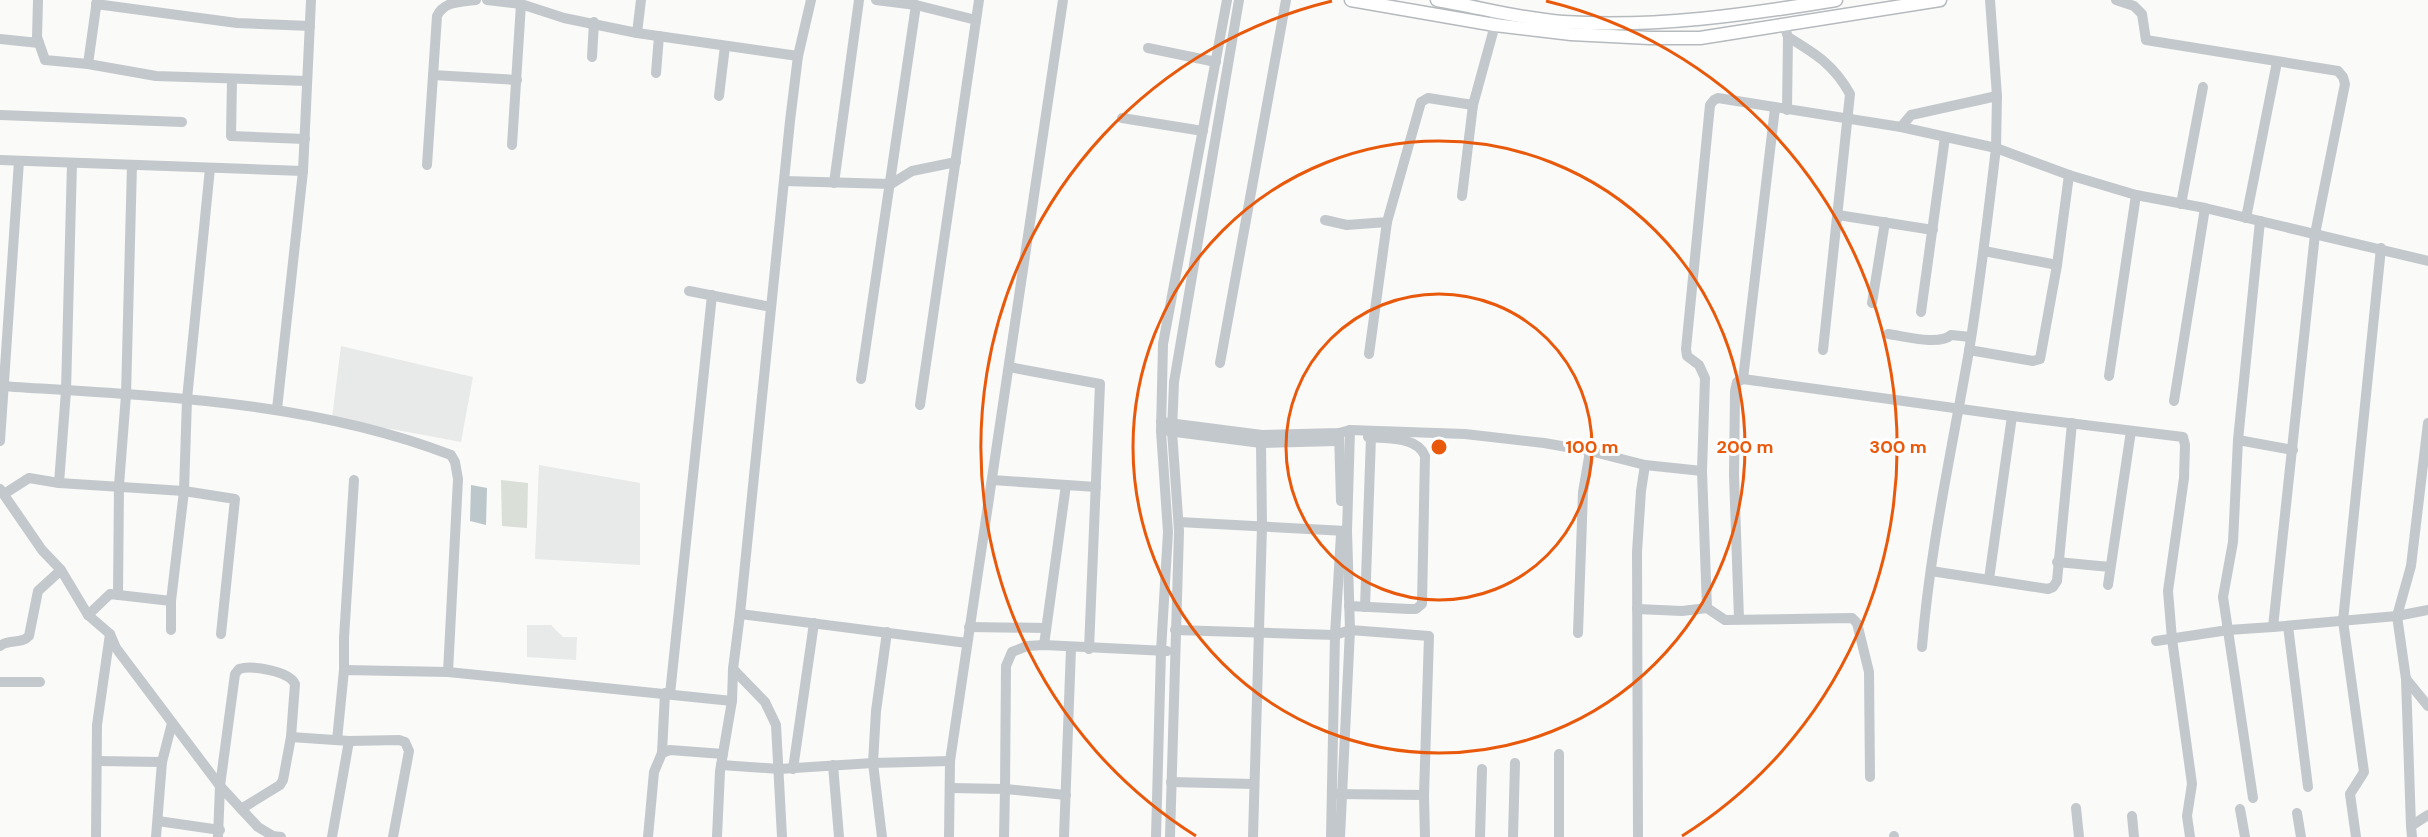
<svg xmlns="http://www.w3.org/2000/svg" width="2428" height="837" viewBox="0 0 2428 837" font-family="'DM Sans',sans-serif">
	<rect width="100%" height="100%" fill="#fafaf8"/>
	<g fill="#e8e9e9">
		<polygon points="341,346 473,377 461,442 332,418"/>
		<polygon points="539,465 640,483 640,565 535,559"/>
		<polygon points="527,625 551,625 563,637 577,637 576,660 527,657"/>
	</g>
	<polygon fill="#dadfd7" points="501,480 528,483 527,528 502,526"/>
	<polygon fill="#bbc7cb" points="471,485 487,488 486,525 470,521"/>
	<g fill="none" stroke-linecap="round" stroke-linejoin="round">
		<g stroke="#b5babe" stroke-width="15">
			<g id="major">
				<polyline points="1351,0 1495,25 1571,34 1650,38 1700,38 1940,0"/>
				<path d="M1437 0C1479 7 1520 19 1563 22 1655 28 1745 15 1836 0"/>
			</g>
		</g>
		<g stroke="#c3c8cc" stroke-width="10">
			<polyline points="38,0 37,37 45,60 88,64 156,76 307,81"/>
			<polyline points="487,0 521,4 512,145"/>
			<polyline points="876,0 916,5 976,20"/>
			<polyline points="1990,0 1997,96 1996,148 2069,175 2136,195 2205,208 2428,261"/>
			<polyline points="2116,0 2134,6 2142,14 2146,40 2338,71 2343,77 2345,84 2315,234 2273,627 2397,616 2428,610"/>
			<polyline points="96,4 237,23 310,26"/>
			<polyline points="521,4 564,18 637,33 798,56"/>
			<polyline points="1786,31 1788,37 1787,110"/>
			<polyline points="637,33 641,0"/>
			<path d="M1788 37C1816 54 1834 65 1850 94L1823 350"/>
			<polyline points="0,39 39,43"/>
			<polyline points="1148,48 1216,62"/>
			<polyline points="592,57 594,22"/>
			<polyline points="88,64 97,0"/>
			<polyline points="656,73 659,36"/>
			<polyline points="433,75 517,80"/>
			<polyline points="232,79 231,136 305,139"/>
			<polyline points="719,96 725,46"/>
			<polyline points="0,115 182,122"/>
			<polyline points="1122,118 1203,131"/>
			<polyline points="1901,127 1911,115 1997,96"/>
			<polyline points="0,160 303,171"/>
			<path d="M427 165 437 16C444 1 461 2 476 0"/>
			<polyline points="784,181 891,184 912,171 956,162"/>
			<polyline points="834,183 859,0"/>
			<polyline points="1462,196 1473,105"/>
			<polyline points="2181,204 2203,87"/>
			<polyline points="1838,215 1933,230"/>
			<polyline points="2246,218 2277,62"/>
			<polyline points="1325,220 1347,225 1387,222 1421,102 1428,98 1473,105 1495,25 1495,17"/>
			<polyline points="1984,251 2057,265"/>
			<polyline points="689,291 771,307"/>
			<polyline points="1872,303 1885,222"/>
			<polyline points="1921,312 1945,137"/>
			<path d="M1888 334C1904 336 1939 346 1951 335L1971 337"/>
			<polyline points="1969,350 2033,361 2040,359 2057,265 2069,175"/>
			<polyline points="1369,354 1387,222"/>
			<polyline points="1220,363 1286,0"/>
			<polyline points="1009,367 1100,384 1089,649"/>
			<polyline points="2109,376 2136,195"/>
			<polyline points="861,379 916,5"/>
			<polyline points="1743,379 1775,108"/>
			<path d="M0 386C152 396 308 400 451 455L455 462 458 479 448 672"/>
			<polyline points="2174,401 2205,208"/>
			<polyline points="920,405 979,0"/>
			<polyline points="277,409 303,171 311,0"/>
			<path d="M1161 422 1262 435 1339 433 1350 430 1465 434 1544 443 1590 451 1645 465 1702 471 1705 378 1699 365 1687 356 1686 349 1710 105 1714 100 1718 98 1901 127 1996 148C1988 216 1980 284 1969 351 1952 449 1930 547 1922 647"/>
			<polyline points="1168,431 1261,443 1337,441"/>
			<polyline points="1339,433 1341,501"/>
			<polyline points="2238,440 2293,450"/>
			<polyline points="0,441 19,161"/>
			<polyline points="1702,471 1707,608 1725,620 1852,618 1857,623 1869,672 1870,777"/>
			<polyline points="992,480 1096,487"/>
			<polyline points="59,483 66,391 72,163"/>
			<polyline points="0,489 42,550 61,570 88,615 110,634 116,648 220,786 258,827 273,836 281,837"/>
			<polyline points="4,494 29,478 59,483 184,491 235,499 221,634"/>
			<polyline points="1179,522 1346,531"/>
			<polyline points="2057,562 2110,567"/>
			<polyline points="1931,571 2048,589 2053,587 2057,581 2072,423"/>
			<polyline points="1989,579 2012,416"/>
			<polyline points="2108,585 2131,431"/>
			<polyline points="118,595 119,485 126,395 132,165"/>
			<path d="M1349 606 1409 609H1416L1422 604 1425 456C1417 436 1387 439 1368 437"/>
			<polyline points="1365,607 1371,437"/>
			<polyline points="1637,609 1682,611 1707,608"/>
			<polyline points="740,614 967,643"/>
			<polyline points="88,615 110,594 171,601"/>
			<polyline points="1739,619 1734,475 1735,391 1737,382 1743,379 2012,416 2183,437 2185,445 2184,478 2168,591 2172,639 2192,784 2187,816 2190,837"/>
			<polyline points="2288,626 2308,787"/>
			<polyline points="969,627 1046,628"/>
			<polyline points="171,630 171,601 184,491 187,399 210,168"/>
			<polyline points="1175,630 1335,635 1350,630 1429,636 1424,795 1425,837"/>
			<polyline points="1578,633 1583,492 1590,451"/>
			<polyline points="2156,641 2228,630 2273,627"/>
			<polyline points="1044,645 1066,485"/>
			<path d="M0 646C9 638 21 645 29 636L38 591 61 570"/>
			<polyline points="733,669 765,702 776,725 782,837"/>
			<polyline points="344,670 344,638 354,480"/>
			<polyline points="2406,679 2428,706"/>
			<polyline points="0,682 40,682"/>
			<polyline points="670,694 712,295"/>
			<polyline points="291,737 349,741 332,837"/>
			<polyline points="337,740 344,670 448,672 732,701"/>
			<polyline points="349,741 399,740 405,742 409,751 393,837"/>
			<polyline points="662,753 665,693"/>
			<polyline points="1559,754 1559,837"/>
			<polyline points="97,761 162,762"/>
			<polyline points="721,765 779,769 873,763 950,761"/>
			<polyline points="833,765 839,837"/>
			<polyline points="793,769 814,623"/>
			<polyline points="1171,782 1254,784"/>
			<polyline points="951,788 1005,789 1004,837"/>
			<polyline points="1334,794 1424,795"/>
			<polyline points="1066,795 1005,789 1006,666 1012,652 1027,646 1044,645 1167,651"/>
			<polyline points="2253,798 2223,597 2233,542 2238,440 2260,221"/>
			<polyline points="2076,808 2079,837"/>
			<polyline points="2240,809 2245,837"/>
			<polyline points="2297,813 2301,837"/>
			<polyline points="2132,816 2134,837"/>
			<polyline points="158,821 220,830"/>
			<polyline points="2411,826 2406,679 2397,616 2411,566 2428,423"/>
			<polyline points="1894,836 1894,837"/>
			<polyline points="96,837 97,725 110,634"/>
			<polyline points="156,837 162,762 172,723"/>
			<path d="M218 837 220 786 235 674 239 669C252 665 289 671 295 684L291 737 283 780 280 785 241 809"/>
			<polyline points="648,837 654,772 662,753 670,750 723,754"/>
			<polyline points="717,837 720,771 732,701 733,669 740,614 790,121 798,56 811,0"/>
			<polyline points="882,837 873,763 876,711 887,632"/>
			<polyline points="949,837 950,761 1063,0"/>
			<polyline points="1064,837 1071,648"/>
			<polyline points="1156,837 1161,651 1168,532 1161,431 1163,344 1227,0"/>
			<polyline points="1170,837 1179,531 1172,431 1174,382 1239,0"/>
			<polyline points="1253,837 1262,526 1261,443"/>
			<polyline points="1331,837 1335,635 1341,534"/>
			<polyline points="1340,837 1350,630 1347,531 1350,430"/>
			<polyline points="1480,837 1482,769"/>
			<polyline points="1513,837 1515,763"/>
			<polyline points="1638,837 1637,552 1641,491 1645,465"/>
			<polyline points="2356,837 2350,794 2364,772 2343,621 2381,248"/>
			<polyline points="2412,837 2411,826 2428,815"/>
		</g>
		<use href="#major" stroke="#fff" stroke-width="12"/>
	</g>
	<g fill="none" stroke="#e8590c" stroke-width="3">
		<circle cx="1439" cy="447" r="153"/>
		<circle cx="1439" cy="447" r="306"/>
		<path d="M1196 836A459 459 0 0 1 1332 1M1546 1A459 459 0 0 1 1682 836"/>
	</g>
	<circle cx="1439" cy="447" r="9" fill="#e8590c" stroke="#fff" stroke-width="3"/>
	<g font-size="18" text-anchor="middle" font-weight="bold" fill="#e8590c" stroke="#fff" stroke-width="6" stroke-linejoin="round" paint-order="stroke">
		<text x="1592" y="453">100 m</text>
		<text x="1745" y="453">200 m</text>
		<text x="1898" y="453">300 m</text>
	</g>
</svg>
